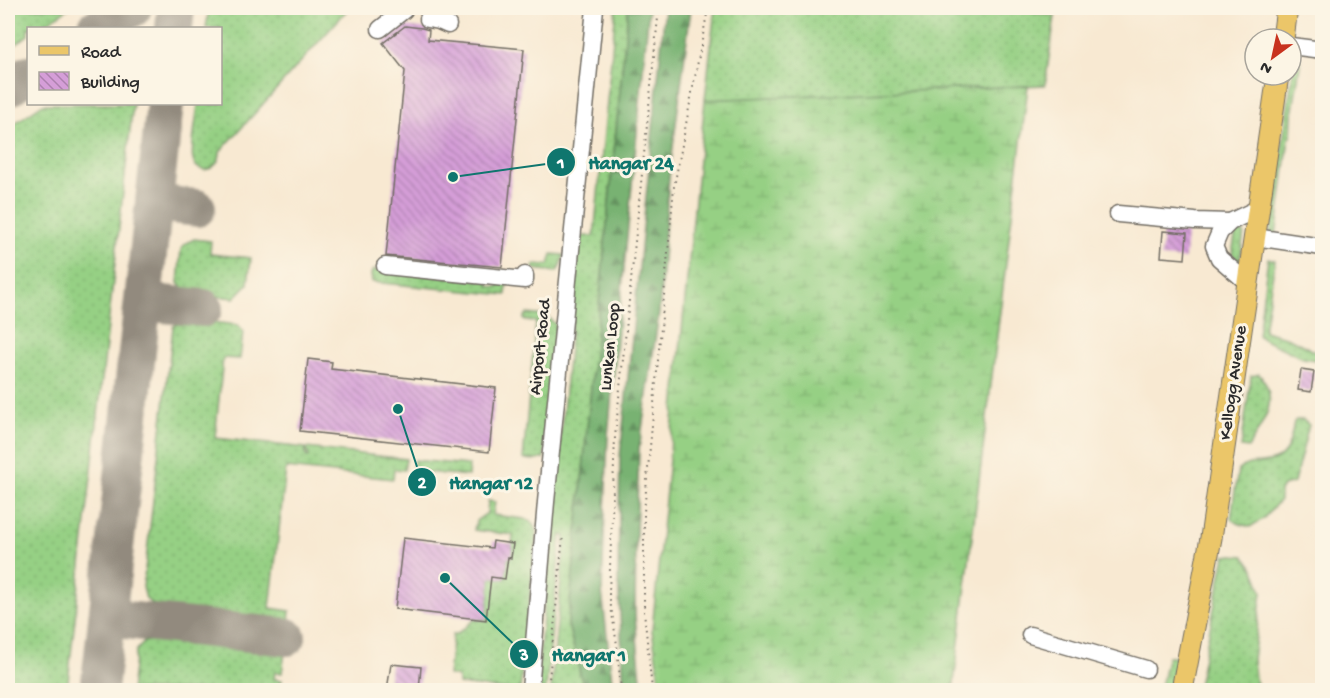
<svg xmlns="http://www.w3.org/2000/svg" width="1330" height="698" viewBox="0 0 1330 698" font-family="'Gochi Hand',sans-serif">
	<defs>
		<pattern id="grass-dots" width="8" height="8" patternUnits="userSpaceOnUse" patternTransform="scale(1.5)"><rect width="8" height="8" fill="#96d084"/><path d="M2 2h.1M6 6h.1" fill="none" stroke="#81b372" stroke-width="1.8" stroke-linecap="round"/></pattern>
		<pattern id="forest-firs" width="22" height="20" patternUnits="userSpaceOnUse" patternTransform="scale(1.5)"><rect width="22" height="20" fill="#78b272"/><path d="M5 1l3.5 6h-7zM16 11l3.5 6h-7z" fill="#63915e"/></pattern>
		<pattern id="wetland-marsh" width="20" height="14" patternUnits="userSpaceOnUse" patternTransform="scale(1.5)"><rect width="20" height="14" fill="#96d084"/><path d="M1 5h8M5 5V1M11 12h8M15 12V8" fill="none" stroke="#81b372"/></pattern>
		<pattern id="building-back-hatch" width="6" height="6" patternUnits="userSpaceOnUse" patternTransform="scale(1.5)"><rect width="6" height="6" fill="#d59ed8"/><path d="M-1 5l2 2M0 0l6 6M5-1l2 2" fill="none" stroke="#ad81af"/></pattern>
	</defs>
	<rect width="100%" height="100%" fill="#fcf5e5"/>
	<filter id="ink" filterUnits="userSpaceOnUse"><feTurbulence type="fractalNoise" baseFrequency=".0167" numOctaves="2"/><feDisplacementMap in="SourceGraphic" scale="12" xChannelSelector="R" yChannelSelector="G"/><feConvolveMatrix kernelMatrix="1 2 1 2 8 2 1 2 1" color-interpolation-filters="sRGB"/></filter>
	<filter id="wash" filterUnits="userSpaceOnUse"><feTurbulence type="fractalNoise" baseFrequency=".008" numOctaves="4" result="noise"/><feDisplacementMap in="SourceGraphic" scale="24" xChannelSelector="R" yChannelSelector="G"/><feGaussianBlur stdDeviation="1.35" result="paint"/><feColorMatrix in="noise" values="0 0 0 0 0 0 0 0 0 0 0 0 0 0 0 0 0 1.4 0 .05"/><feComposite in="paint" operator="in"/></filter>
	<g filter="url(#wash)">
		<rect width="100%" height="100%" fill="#f8e9d2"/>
		<g fill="url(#grass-dots)" stroke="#607e58" stroke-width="1.5">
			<polygon points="8,8 69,8 39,28 28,28 28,35 8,50"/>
			<path d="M209 8H349L220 152C220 170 198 177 193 160 190 153 197 114 198 104H220V28H206Z"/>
			<polygon points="616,8 628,8 568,624 584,690 551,690 565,536 561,535 546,690 536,690 580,236 594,236"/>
			<polygon points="715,8 895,8 976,16 981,8 1006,8 1055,16 1045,85 705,100"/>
			<polygon points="1299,58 1301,59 1292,116 1291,137 1289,138 1276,236 1270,234 1294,62"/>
			<polygon points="43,104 133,104 67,690 8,690 8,128"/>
			<polygon points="1238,230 1244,233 1240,259 1238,260 1232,254 1236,231"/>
			<polygon points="194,239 211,241 210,254 251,258 248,284 234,298 186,293 178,283 181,249 185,244"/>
			<path d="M552 254 564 255C562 262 561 268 556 272L534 269 533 267 535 264 549 265Z"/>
			<polygon points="1268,258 1275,260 1264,331 1289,338 1318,353 1322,353 1322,361 1303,358 1262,339 1258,335"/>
			<polygon points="373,270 489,281 489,286 498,287 499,283 507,284 506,295 372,282 371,274"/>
			<polygon points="527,314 547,316 556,325 544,458 538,460 523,459 536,322 524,320 524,317"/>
			<polygon points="184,319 238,325 243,332 240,359 223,358 215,438 306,448 305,454 307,457 309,456 307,453 307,448 406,459 404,470 394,469 393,479 286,468 270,608 290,611 289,622 158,608 146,599 143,587 173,327"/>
			<path d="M1259 374C1282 401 1262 423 1248 448L1241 447 1251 376Z"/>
			<path d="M1296 420H1303L1309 425 1294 483 1283 486 1280 491V500L1263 519 1250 527 1237 523 1231 519 1238 470C1247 463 1250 464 1261 463 1287 462 1290 445 1294 422Z"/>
			<polygon points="414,460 469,465 468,476 413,471"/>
			<polygon points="488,501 495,502 493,515 525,519 531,522 537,530 520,690 507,690 458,684 458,677 448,675 453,634 457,634 475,619 486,620 491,577 505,579 508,557 511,557 513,535 474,530 476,521 487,513"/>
			<polygon points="1233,555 1244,556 1254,569 1262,592 1253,659 1255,678 1259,690 1197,690 1225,556"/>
			<polygon points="156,639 285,652 282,673 275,672 274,679 282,680 280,690 131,690 136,651 144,642"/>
			<polygon points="1168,656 1177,658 1170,690 1160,690"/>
		</g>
		<g fill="url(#forest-firs)" stroke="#526e4e" stroke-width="1.5">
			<polygon points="628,8 649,8 608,435 602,591 613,690 584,690 568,624"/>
			<polygon points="665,8 691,8 669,178 659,313 639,450 636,535 635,616 642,690 624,690 618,577 620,457"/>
			<polygon points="895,8 981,8 976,16"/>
		</g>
		<polygon fill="url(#wetland-marsh)" stroke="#607e58" stroke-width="1.5" points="1028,86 953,690 661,690 652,630 705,100"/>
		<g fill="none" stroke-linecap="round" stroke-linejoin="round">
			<g stroke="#928a7e" stroke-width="38">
				<polyline points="96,28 111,19 133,8"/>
				<polyline points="174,28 176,8"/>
				<polyline points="8,88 28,74"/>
				<polyline points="154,203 197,208"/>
				<polyline points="143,302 204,308"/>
				<polyline points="107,618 287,637"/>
				<polyline points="99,690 165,104"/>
			</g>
		</g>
		<g id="blocks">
			<g fill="url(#building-back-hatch)">
				<polygon points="405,26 422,28 429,30 428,40 524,49 502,267 386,256 405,71 383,43"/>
				<polygon points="1163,231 1187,233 1185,259 1161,257"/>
				<polygon points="308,359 332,362 331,369 496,388 489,452 300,431"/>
				<polygon points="1301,370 1314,372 1311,392 1298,390"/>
				<polygon points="403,538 492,548 493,541 513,544 511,558 508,557 505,579 491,577 486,620 395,609"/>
				<polygon points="391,664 421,667 419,690 387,690"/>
			</g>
		</g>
	</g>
	<g filter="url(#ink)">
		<use href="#blocks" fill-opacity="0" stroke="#736e65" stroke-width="1.5"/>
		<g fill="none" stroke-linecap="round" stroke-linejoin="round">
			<g stroke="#736e65" stroke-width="19">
				<g id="minor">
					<polyline points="428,19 439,21 448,25"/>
					<polyline points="380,29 404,10"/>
					<polyline points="1291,46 1322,50"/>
					<polyline points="1118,214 1195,221 1230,222"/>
					<polyline points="1255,237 1322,247"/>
					<polyline points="385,266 525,280 525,275"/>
					<polyline points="1249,284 1219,258 1214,246 1220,232 1230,222 1259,208"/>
					<polyline points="1030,635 1146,669"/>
					<polyline points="530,690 546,502 595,8"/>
				</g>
			</g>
			<g stroke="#736e65" stroke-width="23">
				<g id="major">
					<polyline points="1283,39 1287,8"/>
					<polyline points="1182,690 1211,538 1278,75"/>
				</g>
			</g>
			<g stroke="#736e65" stroke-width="2" stroke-dasharray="1.5 4.5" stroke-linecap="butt">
				<polyline points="457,686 493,690"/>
				<polyline points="548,690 563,536"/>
				<polyline points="621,690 617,645 609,594 615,437 659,8"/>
				<polyline points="652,690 644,611 644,512 674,187 707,14"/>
			</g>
			<use href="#minor" stroke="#fff" stroke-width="16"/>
			<use href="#major" stroke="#ebc669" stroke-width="21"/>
		</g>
	</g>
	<g text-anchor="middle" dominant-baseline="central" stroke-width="6" stroke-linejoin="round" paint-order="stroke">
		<g font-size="18" fill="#2b2b2b" stroke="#fcf5e5">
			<text transform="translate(541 347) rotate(-84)">Airport Road</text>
			<text transform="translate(611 347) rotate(-84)">Lunken Loop</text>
			<text transform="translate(1234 383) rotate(-82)">Kellogg Avenue</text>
		</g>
	</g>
	<path fill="none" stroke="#0f766e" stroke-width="2" d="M453 177L561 162M398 409L422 482M445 578L524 654"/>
	<g fill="#0f766e" stroke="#fcf5e5" stroke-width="2">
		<circle cx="453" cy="177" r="6"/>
		<circle cx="398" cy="409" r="6"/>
		<circle cx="445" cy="578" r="6"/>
		<circle cx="561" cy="162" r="15"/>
		<circle cx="422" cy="482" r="15"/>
		<circle cx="524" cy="654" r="15"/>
	</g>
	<g font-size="18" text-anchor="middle" font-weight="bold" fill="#fff">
		<text x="561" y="168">1</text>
		<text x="422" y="488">2</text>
		<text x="524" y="660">3</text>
	</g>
	<g font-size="20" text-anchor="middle" font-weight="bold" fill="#0f766e" stroke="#fcf5e5" stroke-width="6" stroke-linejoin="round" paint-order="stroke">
		<text x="631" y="169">Hangar 24</text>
		<text x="491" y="489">Hangar 12</text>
		<text x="589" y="661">Hangar 1</text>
	</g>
	<rect width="1330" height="698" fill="none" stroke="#fcf5e5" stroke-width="30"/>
	<rect x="27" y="27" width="195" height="78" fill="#fcf5e5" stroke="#a8a49b" stroke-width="1.5"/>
	<rect x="39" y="46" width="30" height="9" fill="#ebc669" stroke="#a8a49b" stroke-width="1.5"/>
	<text x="81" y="57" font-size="18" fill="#2b2b2b">Road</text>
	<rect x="39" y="72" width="30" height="18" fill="url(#building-back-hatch)" stroke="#a8a49b" stroke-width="1.5"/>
	<text x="81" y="87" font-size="18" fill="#2b2b2b">Building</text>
	<g transform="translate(1273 57) rotate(213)"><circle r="28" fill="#fcf5e5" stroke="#a8a49b" stroke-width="1.5"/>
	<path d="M0-4.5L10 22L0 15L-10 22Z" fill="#c8321e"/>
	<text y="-9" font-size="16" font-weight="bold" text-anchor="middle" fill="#2b2b2b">N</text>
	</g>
</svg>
